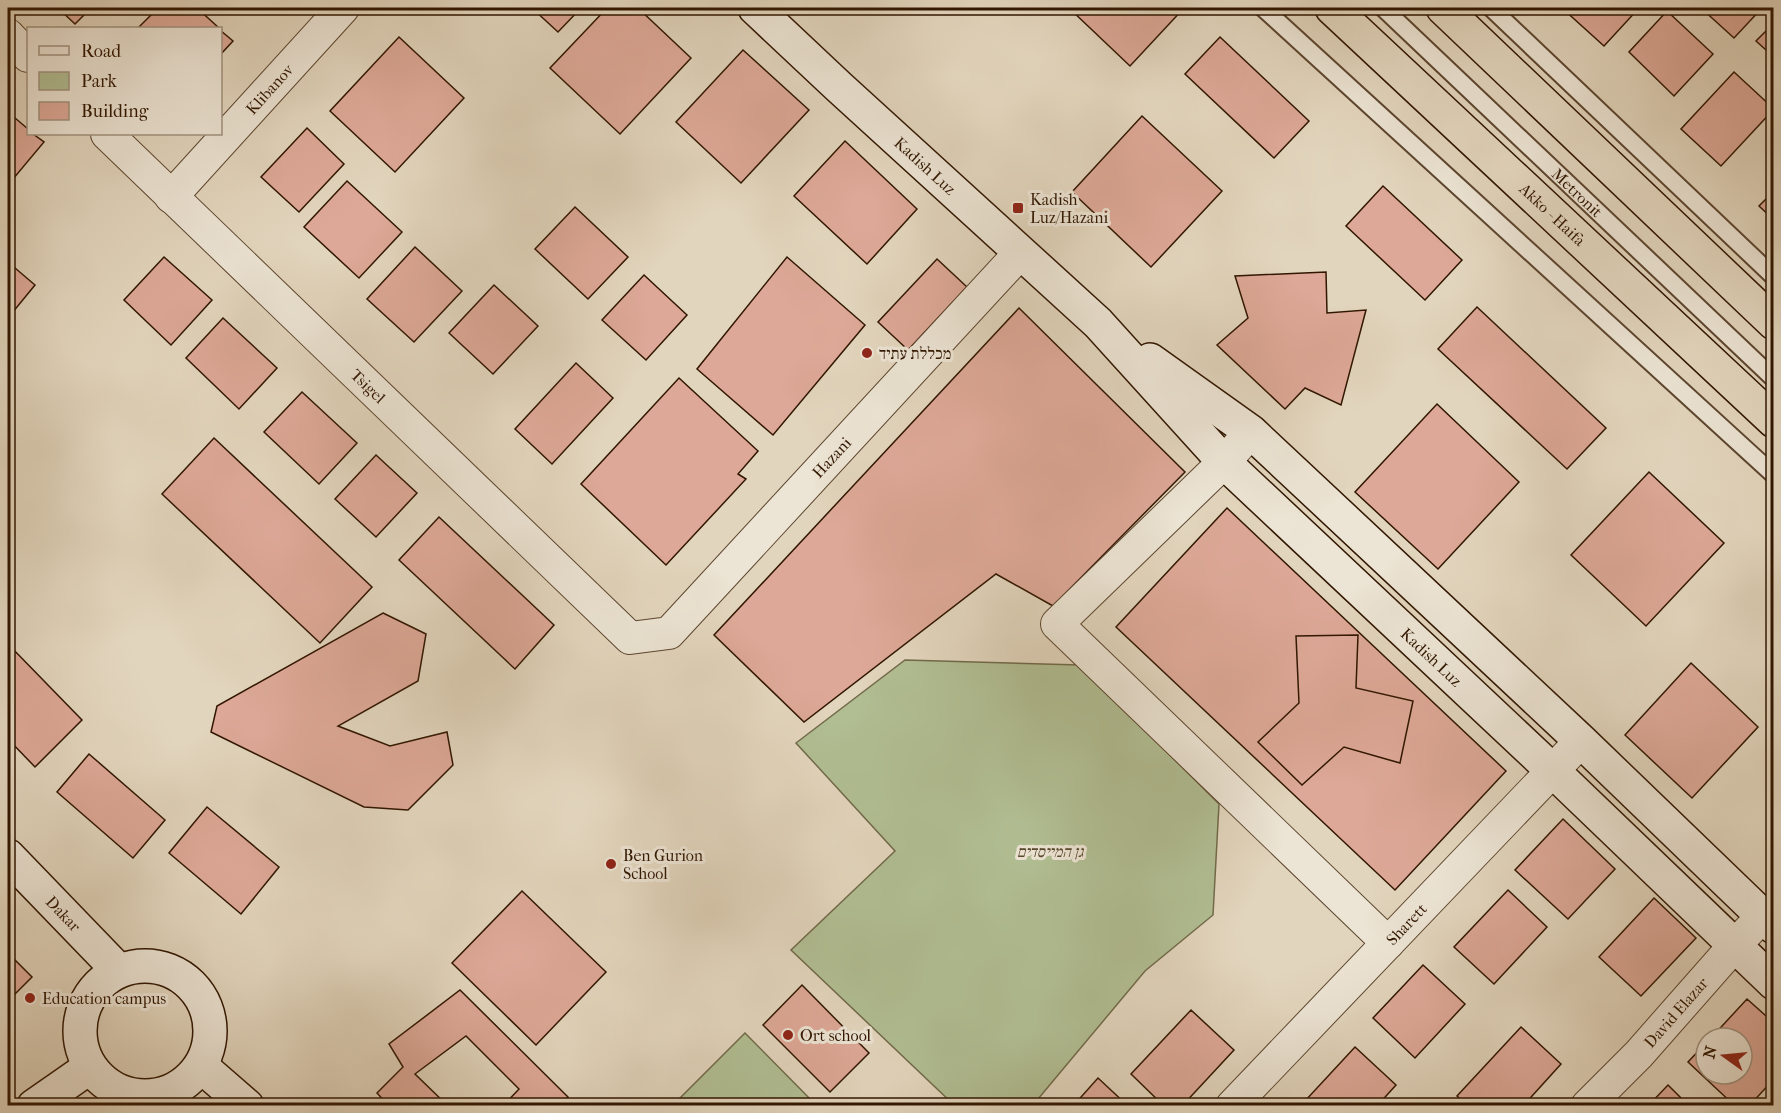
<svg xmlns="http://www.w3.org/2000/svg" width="1781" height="1113" viewBox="0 0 1781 1113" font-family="'IM FELL French Canon','Frank Ruhl Libre',serif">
	<rect width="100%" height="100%" fill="#e2d5bd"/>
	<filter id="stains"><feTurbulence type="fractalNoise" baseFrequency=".00333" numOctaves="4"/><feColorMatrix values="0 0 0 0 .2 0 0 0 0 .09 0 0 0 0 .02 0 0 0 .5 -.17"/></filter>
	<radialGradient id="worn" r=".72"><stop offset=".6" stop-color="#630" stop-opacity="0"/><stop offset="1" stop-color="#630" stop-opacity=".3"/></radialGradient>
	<g fill="#b1be93" stroke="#716a4a" stroke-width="1.5">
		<polygon points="905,660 1080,665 1219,804 1213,915 1145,971 1033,1105 954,1105 791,950 895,851 796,743"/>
		<polygon points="745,1033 816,1105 673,1105"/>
	</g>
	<g fill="#dda897" stroke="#311600" stroke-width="1.5">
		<polygon points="58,8 91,8 75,24"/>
		<polygon points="158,8 197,8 219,28 138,28"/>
		<polygon points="532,8 581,8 558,32"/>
		<polygon points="607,8 638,8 691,58 620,134 550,68"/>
		<polygon points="1069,8 1184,8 1130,66"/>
		<polygon points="1562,8 1639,8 1604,46"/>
		<polygon points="1701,8 1762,8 1734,38"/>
		<polygon points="1667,11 1713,54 1674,96 1629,52"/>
		<polygon points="1774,23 1774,57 1756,41"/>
		<polygon points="220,30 233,41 220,55"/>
		<polygon points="399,37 464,98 395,172 330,111"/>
		<polygon points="1220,37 1309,121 1274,158 1185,74"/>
		<polygon points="743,50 809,110 741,183 676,122"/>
		<polygon points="1734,72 1774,109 1721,166 1681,129"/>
		<polygon points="8,112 28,129 28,134 33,134 44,142 8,185"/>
		<polygon points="1142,116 1222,191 1151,267 1072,192"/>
		<polygon points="307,128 344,164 299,212 261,177"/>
		<polygon points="845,141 917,209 867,264 794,196"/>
		<polygon points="347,181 402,232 359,278 304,227"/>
		<polygon points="1383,186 1462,260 1425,300 1346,226"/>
		<polygon points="1774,191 1774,220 1759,206"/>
		<polygon points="575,207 628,257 588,299 535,249"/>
		<polygon points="415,247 462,291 414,342 367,299"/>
		<polygon points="164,257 212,300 171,345 124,300"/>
		<polygon points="787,257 865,325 773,435 697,369"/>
		<polygon points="937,259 967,287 908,350 878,322"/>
		<polygon points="8,262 35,285 8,318"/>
		<polygon points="1326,272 1327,313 1366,310 1341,405 1305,388 1285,409 1217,345 1248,318 1235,276"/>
		<polygon points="644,275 687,315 646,360 602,320"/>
		<polygon points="494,285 538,326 493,374 449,333"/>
		<polygon points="1477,307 1606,428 1567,469 1438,349"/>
		<polygon points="1019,308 1185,472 1053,606 996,574 804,722 714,635"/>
		<polygon points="223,318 277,368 239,409 186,358"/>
		<polygon points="576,363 613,398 552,464 515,429"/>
		<polygon points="679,378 758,451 738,474 746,479 666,565 581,484"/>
		<polygon points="302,392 357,443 319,484 264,432"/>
		<polygon points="1437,404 1519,482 1438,569 1355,492"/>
		<polygon points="214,438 372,587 320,643 162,494"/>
		<polygon points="376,455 417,493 376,537 335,499"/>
		<polygon points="1649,472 1724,543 1646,626 1571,555"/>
		<polygon points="1227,508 1506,771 1395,890 1116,627"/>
		<polygon points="439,517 554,625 515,669 399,560"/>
		<polygon points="383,613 426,634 418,681 338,726 390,746 447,732 453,765 408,810 364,807 211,732 217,706"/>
		<polygon points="1358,635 1356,688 1413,701 1400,763 1344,747 1302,785 1258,742 1299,703 1296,636"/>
		<polygon points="8,644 82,720 35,767 8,739"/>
		<polygon points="1691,663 1758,727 1692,798 1625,735"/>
		<polygon points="89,754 165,820 133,858 57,792"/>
		<polygon points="207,807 279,867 241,914 169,853"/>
		<polygon points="1563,819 1615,869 1568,919 1515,870"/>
		<polygon points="1508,890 1547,927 1494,984 1454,947"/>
		<polygon points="522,891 606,972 536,1045 452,963"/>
		<polygon points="1654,898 1696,938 1641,996 1599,957"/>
		<polygon points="8,953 32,977 8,1001"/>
		<polygon points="1423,965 1465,1004 1415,1058 1373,1018"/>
		<polygon points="802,985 869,1053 830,1092 763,1025"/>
		<polygon points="460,990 568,1097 560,1106 503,1106 519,1089 466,1036 415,1074 448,1106 389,1106 377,1093 403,1067 389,1044"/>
		<polygon points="1747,999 1774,1023 1774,1079 1749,1106 1735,1106 1688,1062 1706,1043 1706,1074 1742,1074 1742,1038 1711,1038"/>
		<polygon points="1191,1010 1234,1050 1182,1106 1164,1106 1131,1074"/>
		<polygon points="1521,1027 1561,1064 1523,1106 1468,1106 1457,1096"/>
		<polygon points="1355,1047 1396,1085 1377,1106 1307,1106 1304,1102"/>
		<polygon points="1098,1078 1128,1106 1073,1106"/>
		<polygon points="1668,1085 1689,1106 1648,1106"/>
	</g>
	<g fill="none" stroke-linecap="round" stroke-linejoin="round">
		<g stroke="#5d462f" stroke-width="20">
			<g id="lane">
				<polyline points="1263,8 1774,475"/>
				<path id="s1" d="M1383 8 1774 379"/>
				<polyline points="1491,8 1774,277"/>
			</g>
		</g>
		<g stroke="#5d462f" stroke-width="34">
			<g id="street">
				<polyline points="8,35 28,56"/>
				<path id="s2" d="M107 134 630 638 669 633 1020 253"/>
				<path id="s3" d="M171 197 343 8"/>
				<polyline points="1251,432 1224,462 1057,624 1388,943"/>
				<path id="s4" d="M1232 1106 1581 741"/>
				<path id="s5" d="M1587 1106 1639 1054 1734 946 1762 917"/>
			</g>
		</g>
		<g stroke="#311600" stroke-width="36">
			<g id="secondary">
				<path id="s6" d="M755 8 838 86 1098 323 1224 462 1553 771 1774 983"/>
				<polyline points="1150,360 1251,432 1581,741 1774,927"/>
				<path id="s7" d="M8 856 119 971"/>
				<circle cx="145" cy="1031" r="65"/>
				<polyline points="201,1066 247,1106"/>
				<polyline points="34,1106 90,1067"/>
			</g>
		</g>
		<g stroke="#311600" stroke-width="36">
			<g id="highway">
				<path id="s8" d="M1332 8 1774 421"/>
				<polyline points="1443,8 1774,323"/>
			</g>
		</g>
		<use href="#lane" stroke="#ece4d4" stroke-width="16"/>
		<use href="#street" stroke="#ece4d4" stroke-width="32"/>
		<use href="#secondary" stroke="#ece4d4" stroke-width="33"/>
		<use href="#highway" stroke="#e2d5bd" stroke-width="33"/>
	</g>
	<g fill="#8f2418" stroke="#ece4d4" stroke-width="2">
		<rect x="1012" y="202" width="12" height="12" rx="3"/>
		<circle cx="867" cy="353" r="6"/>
		<circle cx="611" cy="864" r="6"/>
		<circle cx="30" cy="998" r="6"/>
		<circle cx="788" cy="1035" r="6"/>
	</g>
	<g text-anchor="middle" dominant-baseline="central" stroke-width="6" stroke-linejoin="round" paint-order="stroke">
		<g font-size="16" fill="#311600" stroke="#ece4d4">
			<text stroke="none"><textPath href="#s3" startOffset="146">Klibanov</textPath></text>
			<text stroke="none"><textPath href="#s6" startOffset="232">Kadish Luz</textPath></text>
			<text stroke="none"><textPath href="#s1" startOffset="268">Metronit</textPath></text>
			<text stroke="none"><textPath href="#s8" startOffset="302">Akko - Haifa</textPath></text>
			<text stroke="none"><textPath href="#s2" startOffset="363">Tsigel</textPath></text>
			<text stroke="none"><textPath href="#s2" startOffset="1005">Hazani</textPath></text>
			<text stroke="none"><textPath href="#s6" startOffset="938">Kadish Luz</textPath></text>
			<text stroke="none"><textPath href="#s7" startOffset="80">Dakar</textPath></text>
			<text stroke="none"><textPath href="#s4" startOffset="252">Sharett</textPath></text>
			<text stroke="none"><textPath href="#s5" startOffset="129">David Elazar</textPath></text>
		</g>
		<g font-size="16" fill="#311600" stroke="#ece4d4" text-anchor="start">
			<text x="1030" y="199">Kadish<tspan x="1030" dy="18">Luz/Hazani</tspan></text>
			<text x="879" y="353">מכללת עתיד</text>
			<text x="623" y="855">Ben Gurion<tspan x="623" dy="18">School</tspan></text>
			<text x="42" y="998">Education campus</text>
			<text x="800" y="1035">Ort school</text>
		</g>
		<g font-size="16" font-style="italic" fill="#57482c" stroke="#ece4d4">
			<text x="1050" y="851">גן המייסדים</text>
		</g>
	</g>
	<rect width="1781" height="1113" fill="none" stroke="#e2d5bd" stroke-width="30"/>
	<rect x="9" y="9" width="1763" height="1095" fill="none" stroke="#311600" stroke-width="3"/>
	<rect x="15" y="15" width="1751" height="1083" fill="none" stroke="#311600" stroke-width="1.5"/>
	<rect x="27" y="27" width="195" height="108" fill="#ece4d4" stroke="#a1927f" stroke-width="1.5"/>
	<rect x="39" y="46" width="30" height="9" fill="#ece4d4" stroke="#a1927f" stroke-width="1.5"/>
	<text x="81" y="57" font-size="18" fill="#311600">Road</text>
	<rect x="39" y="72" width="30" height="18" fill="#b1be93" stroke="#a1927f" stroke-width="1.5"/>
	<text x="81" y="87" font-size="18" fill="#311600">Park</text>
	<rect x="39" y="102" width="30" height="18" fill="#dda897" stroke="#a1927f" stroke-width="1.5"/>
	<text x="81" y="117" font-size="18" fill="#311600">Building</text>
	<g transform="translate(1724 1056) rotate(285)"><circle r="28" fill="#ece4d4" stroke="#a1927f" stroke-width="1.5"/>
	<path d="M0-4.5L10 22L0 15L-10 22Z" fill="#8f2418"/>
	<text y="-9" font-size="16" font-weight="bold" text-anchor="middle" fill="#311600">N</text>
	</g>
	<rect width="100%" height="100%" filter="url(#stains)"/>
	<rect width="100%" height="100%" fill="url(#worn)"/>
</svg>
